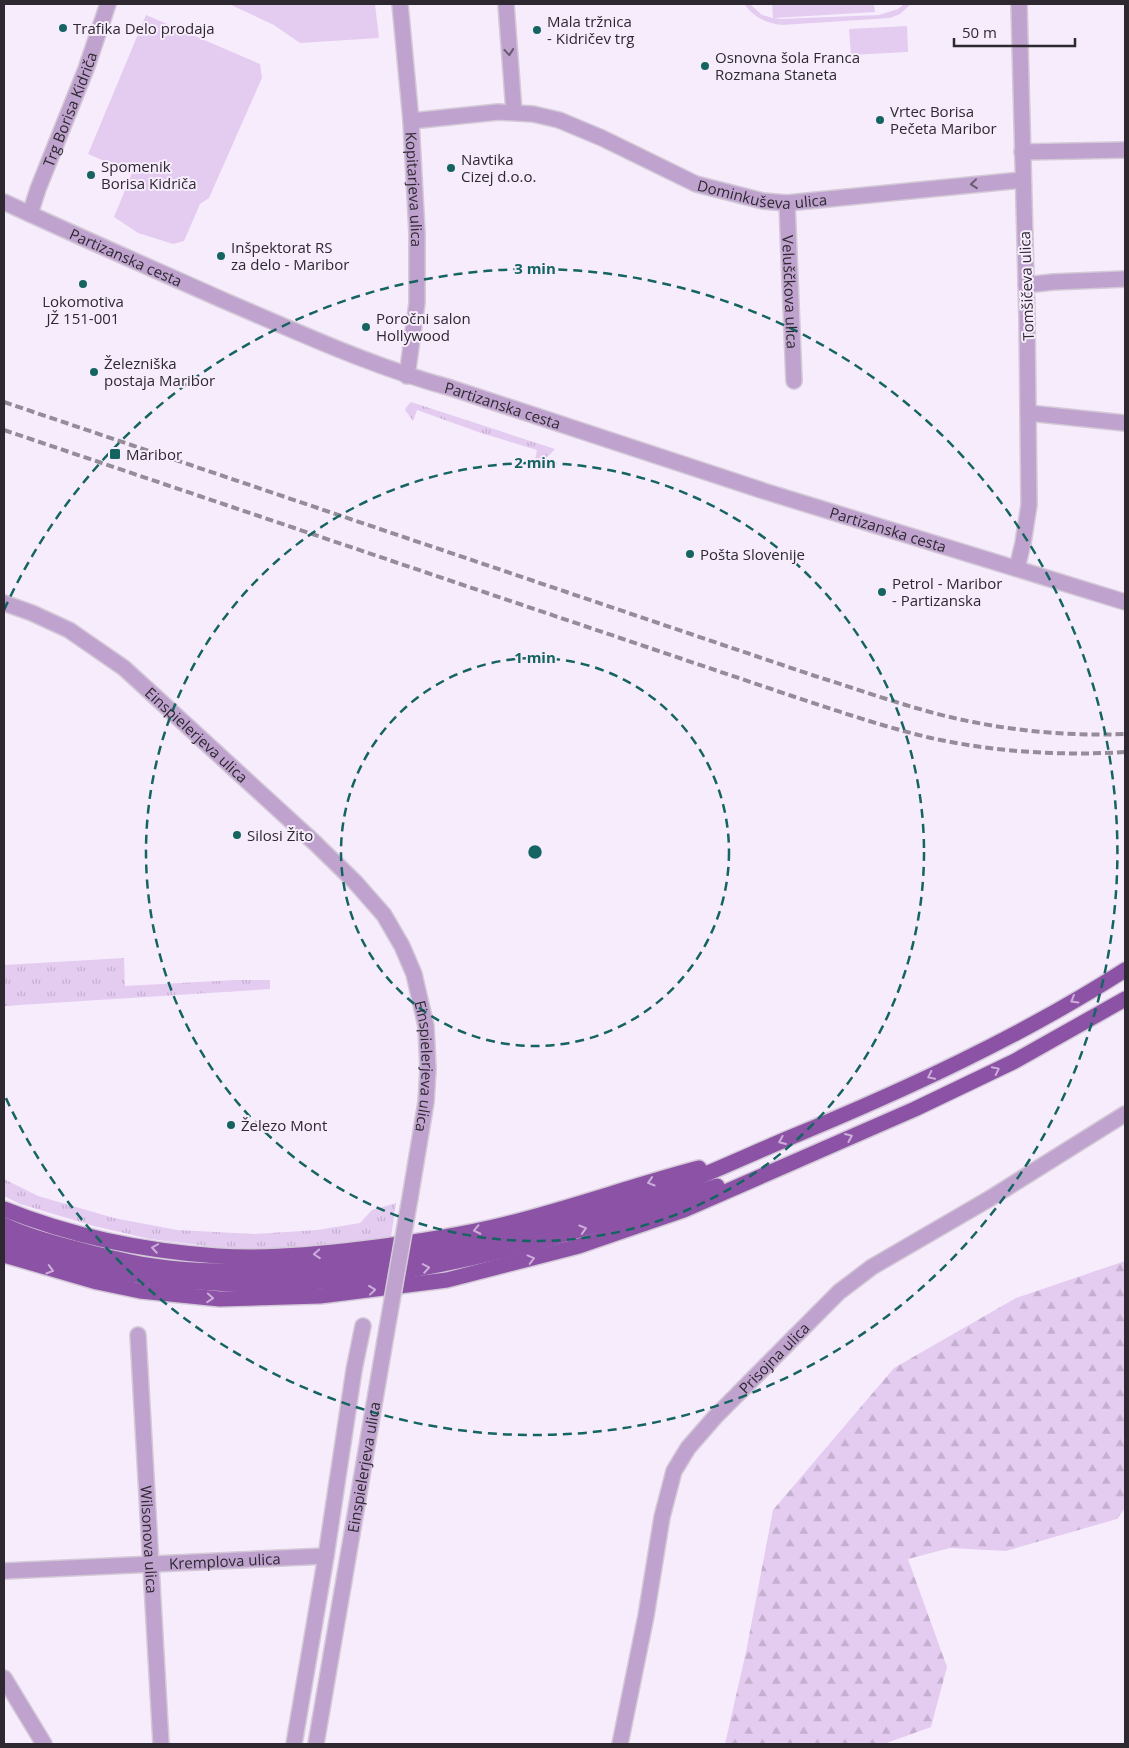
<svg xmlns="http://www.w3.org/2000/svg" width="1129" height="1748" viewBox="0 0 1129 1748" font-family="'Open Sans',sans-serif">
	<defs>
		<pattern id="grass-tufts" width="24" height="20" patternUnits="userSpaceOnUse" patternTransform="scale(1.25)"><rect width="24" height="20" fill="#e4ccf1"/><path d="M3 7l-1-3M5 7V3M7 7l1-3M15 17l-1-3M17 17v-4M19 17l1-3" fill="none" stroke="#c4afcf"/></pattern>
		<pattern id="forest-firs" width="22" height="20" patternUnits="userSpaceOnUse" patternTransform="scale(1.25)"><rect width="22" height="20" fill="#e4ccf1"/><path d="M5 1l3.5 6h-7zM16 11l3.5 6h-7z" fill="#c4afcf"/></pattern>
	</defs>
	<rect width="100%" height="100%" fill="#f7ecfc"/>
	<g fill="url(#grass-tufts)">
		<polygon points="411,402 555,449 538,467 534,465 537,450 481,433 417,410 413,421 405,410 407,406"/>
		<polygon points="124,958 125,986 235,980 270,980 270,989 4,1006 4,965"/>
		<polygon points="4,1179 38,1196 114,1218 177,1230 254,1234 317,1230 360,1223 372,1210 396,1203 391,1237 363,1244 275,1251 215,1247 150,1239 94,1226 20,1204 4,1196"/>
	</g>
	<polygon fill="url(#forest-firs)" points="1125,1261 1125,1508 1117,1519 1006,1551 950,1548 908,1559 947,1667 931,1727 884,1744 725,1744 746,1652 773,1510 894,1368 1016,1298"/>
	<g fill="#e4ccf1">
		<polygon points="229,4 375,4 379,38 300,43 274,25"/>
		<path d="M744 4H750L762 15 773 18 772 4H874L875 12 774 18 781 19 879 15 898 9 904 4H911L900 14 890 18 782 25C765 23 754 17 744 4Z"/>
		<polygon points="146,15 260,64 262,78 209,198 200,204 184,241 173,244 138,233 114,217 132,173 88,154"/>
		<polygon points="907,26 908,52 851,55 849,29"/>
	</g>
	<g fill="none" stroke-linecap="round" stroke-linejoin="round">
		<g stroke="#d3c9d7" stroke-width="18">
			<g id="minor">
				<path id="s1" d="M400 4 411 121 417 233V303L407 376"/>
				<polyline points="506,4 514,112"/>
				<path id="s2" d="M411 121 498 112 533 114 559 120 602 138 696 184 763 201 787 203 1022 180"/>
				<polyline points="1022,152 1125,150"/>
				<path id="s3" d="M787 203 794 381"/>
				<path id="s4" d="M30 214 38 189 86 69 108 4"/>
				<polyline points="1026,285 1053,282 1125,279"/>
				<polyline points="1028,413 1125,423"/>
				<polyline points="1017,568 1023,543 1029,505 1027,319 1019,4"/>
				<path id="s5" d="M4 603 32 613 69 630 124 668 315 843 355 882 384 915 402 946 414 974 426 1026 428 1069 426 1102 410 1198"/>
				<path id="s6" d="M138 1335 161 1744"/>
				<path id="s7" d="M4 1571 326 1556"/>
				<polyline points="4,1678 44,1744"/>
				<polyline points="294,1744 326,1556 354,1370 363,1326"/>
				<path id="s8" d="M316 1744 387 1329"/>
				<path id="s9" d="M620 1744 646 1616 662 1517 674 1471 688 1448 715 1417 839 1292 872 1267 989 1199 1125 1114"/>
			</g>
		</g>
		<g stroke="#d3c9d7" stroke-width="18">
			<g id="tertiary">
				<path id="s10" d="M4 202C77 236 151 268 225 301 300 333 373 367 451 388L767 492 1125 602"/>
			</g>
		</g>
		<g stroke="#d3c9d7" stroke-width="18">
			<g id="trunk">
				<path d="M4 1209C71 1236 145 1251 217 1256 265 1259 313 1255 361 1249 410 1243 458 1236 506 1224 571 1208 634 1185 699 1168"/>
				<path d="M4 1225C27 1236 53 1243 77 1249 99 1255 120 1260 141 1264 187 1272 233 1272 278 1270 388 1266 495 1244 600 1211 625 1203 650 1196 674 1187 713 1172 751 1154 789 1138 905 1090 1020 1037 1125 970"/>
				<path d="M4 1240C39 1256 85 1266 123 1273 329 1309 525 1251 717 1186"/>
				<polyline points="4,1255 97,1282 140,1291 220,1299 320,1296 447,1280 579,1246 684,1210 915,1109 1015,1061 1125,999"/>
			</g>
		</g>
		<use href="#minor" stroke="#bfa3ce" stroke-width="15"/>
		<use href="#tertiary" stroke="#bfa3ce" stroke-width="15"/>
		<use href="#trunk" stroke="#8c52a6" stroke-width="15"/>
		<g stroke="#948c98" stroke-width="4" stroke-dasharray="8 4" stroke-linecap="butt">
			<path d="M4 402 815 676C867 692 920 712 973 722 1023 732 1074 736 1125 734"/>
			<path d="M4 430 792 696C838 711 884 727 931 738 995 752 1061 756 1125 752"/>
		</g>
		<g stroke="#d3c9d7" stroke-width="18" stroke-linecap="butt">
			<polyline id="minor-bridge" points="387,1329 410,1198"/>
		</g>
		<use href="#minor-bridge" stroke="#bfa3ce" stroke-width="15"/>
	</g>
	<defs><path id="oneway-chevron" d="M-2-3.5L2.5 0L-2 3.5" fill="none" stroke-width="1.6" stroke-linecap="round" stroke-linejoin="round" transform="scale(1.25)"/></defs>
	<g stroke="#685a70">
		<use href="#oneway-chevron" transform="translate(509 52) rotate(85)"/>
		<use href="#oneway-chevron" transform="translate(974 184) rotate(174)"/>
	</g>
	<g stroke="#ccaeda">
		<use href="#oneway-chevron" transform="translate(1074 1000) rotate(150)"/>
		<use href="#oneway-chevron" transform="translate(996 1070) rotate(-26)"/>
		<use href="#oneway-chevron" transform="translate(931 1076) rotate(154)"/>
		<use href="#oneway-chevron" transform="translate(849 1137) rotate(-23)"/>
		<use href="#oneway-chevron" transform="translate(782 1141) rotate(157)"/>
		<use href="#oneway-chevron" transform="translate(651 1182) rotate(163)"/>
		<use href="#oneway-chevron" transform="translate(583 1229) rotate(-17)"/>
		<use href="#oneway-chevron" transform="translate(477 1230) rotate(168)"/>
		<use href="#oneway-chevron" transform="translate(155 1248) rotate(-171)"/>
		<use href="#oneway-chevron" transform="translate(317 1254) rotate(176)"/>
		<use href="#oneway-chevron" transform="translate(531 1259) rotate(-15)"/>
		<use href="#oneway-chevron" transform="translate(426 1268) rotate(-10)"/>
		<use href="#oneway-chevron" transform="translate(50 1270) rotate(16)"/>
		<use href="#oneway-chevron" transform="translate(372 1290) rotate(-6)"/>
		<use href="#oneway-chevron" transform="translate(210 1298) rotate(4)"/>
	</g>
	<g fill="none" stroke="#156461" stroke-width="2.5" stroke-dasharray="9 6">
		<circle cx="535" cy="852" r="194"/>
		<circle cx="535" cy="852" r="389"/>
		<path d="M4 610A583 583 0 1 1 4 1094"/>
	</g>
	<g fill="#156461" stroke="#f7ecfc" stroke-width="2">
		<circle cx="63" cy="28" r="5"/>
		<circle cx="537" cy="30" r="5"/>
		<circle cx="705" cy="66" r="5"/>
		<circle cx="880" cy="120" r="5"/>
		<circle cx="451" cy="168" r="5"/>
		<circle cx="91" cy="175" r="5"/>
		<circle cx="221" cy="256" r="5"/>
		<circle cx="83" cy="284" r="5"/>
		<circle cx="366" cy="327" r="5"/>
		<circle cx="94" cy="372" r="5"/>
		<rect x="109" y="448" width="12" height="12" rx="2.5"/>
		<circle cx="690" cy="554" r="5"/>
		<circle cx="882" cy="592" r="5"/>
		<circle cx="237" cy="835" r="5"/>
		<circle cx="231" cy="1125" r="5"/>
	</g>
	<g text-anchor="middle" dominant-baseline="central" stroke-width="4" stroke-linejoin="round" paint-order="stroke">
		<g font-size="15" fill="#2e2931" stroke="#f7ecfc" text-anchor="start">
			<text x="547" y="21">Mala tržnica<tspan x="547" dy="17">- Kidričev trg</tspan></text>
			<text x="73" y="28">Trafika Delo prodaja</text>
			<text x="715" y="57">Osnovna šola Franca<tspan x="715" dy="17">Rozmana Staneta</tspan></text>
			<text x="890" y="111">Vrtec Borisa<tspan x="890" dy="17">Pečeta Maribor</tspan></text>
			<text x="461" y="159">Navtika<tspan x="461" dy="17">Cizej d.o.o.</tspan></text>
			<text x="101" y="166">Spomenik<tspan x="101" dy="17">Borisa Kidriča</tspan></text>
			<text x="231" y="247">Inšpektorat RS<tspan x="231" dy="17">za delo - Maribor</tspan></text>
			<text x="83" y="301" text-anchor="middle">Lokomotiva<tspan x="83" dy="17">JŽ 151-001</tspan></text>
			<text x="376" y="318">Poročni salon<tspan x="376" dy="17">Hollywood</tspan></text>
			<text x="104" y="363">Železniška<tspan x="104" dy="17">postaja Maribor</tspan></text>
			<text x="126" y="454">Maribor</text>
			<text x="700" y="554">Pošta Slovenije</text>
			<text x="892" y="583">Petrol - Maribor<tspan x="892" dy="17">- Partizanska</tspan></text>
			<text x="247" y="835">Silosi Žito</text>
			<text x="241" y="1125">Železo Mont</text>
		</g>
		<g font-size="15" fill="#2e2931" stroke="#f7ecfc">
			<text stroke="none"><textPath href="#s4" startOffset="112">Trg Borisa Kidriča</textPath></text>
			<text stroke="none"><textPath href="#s1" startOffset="186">Kopitarjeva ulica</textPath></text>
			<text stroke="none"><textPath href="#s2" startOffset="368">Dominkuševa ulica</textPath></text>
			<text stroke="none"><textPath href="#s10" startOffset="134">Partizanska cesta</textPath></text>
			<text transform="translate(1026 286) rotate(-92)">Tomšičeva ulica</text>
			<text stroke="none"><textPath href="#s3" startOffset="89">Veluščkova ulica</textPath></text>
			<text stroke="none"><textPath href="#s10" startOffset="539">Partizanska cesta</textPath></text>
			<text stroke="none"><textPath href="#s10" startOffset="944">Partizanska cesta</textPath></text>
			<text stroke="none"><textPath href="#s5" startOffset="236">Einspielerjeva ulica</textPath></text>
			<text stroke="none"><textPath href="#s5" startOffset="656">Einspielerjeva ulica</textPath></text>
			<text stroke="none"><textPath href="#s9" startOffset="430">Prisojna ulica</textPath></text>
			<text stroke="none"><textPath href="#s8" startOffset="281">Einspielerjeva ulica</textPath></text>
			<text stroke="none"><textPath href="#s6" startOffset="205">Wilsonova ulica</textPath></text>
			<text stroke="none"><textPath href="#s7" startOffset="221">Kremplova ulica</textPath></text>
		</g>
	</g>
	<circle cx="535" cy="852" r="8" fill="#156461" stroke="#f7ecfc" stroke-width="2.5"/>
	<g font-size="15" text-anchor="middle" font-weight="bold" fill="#156461" stroke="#f7ecfc" stroke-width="4" stroke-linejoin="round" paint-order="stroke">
		<text x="535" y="274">3 min</text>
		<text x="535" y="468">2 min</text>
		<text x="535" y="663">1 min</text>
	</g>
	<rect width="1129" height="1748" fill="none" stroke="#2e2931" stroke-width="10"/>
	<path d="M954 38v8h121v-8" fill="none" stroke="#2e2931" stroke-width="2.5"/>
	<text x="962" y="38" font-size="15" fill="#2e2931" stroke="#f7ecfc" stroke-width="4" paint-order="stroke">50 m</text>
</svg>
